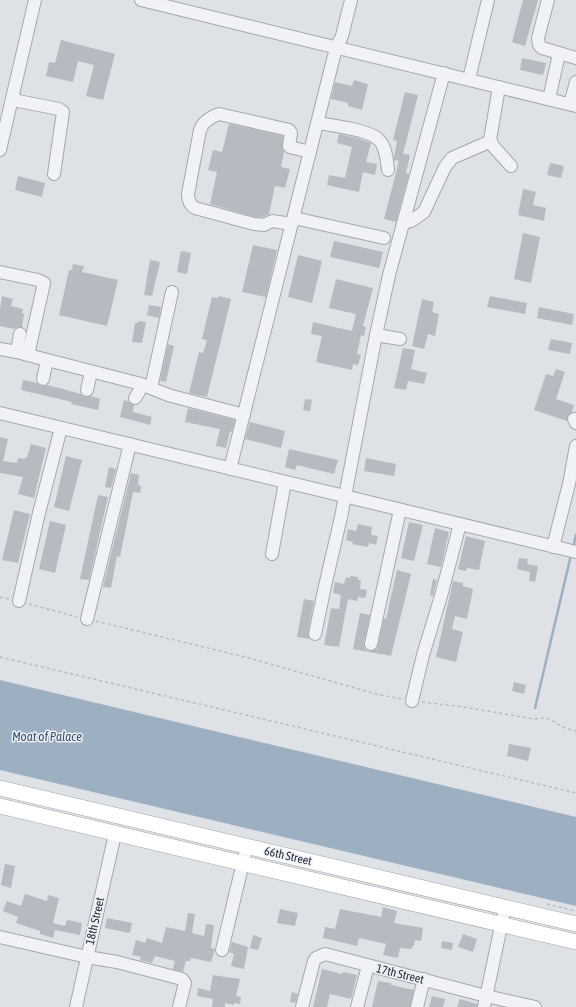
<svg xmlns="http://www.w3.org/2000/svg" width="576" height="1007" viewBox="0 0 576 1007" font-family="'Asap Condensed',sans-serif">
	<rect width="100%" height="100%" fill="#dee1e6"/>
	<polygon fill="#9db0c2" points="0,680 576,817 576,906 0,770"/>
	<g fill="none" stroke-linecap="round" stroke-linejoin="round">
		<g stroke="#9db0c2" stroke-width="2.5">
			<polyline points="573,548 576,535"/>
			<polyline points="535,708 571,555"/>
		</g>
	</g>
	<g fill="#b6bbc2">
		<polygon points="523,0 538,0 525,46 512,42"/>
		<polygon points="61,40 115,54 103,100 86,96 94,65 78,61 73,82 46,76 49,62 55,63"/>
		<polygon points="522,58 546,63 543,75 520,70"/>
		<polygon points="354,80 368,84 362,110 348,106 348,103 331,99 335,82 352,86"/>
		<polygon points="405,92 418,95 403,154 410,155 406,173 409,174 396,222 384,219 399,161 394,160 394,157 397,141 393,140"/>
		<polygon points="229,124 283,136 282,148 284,152 281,167 290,169 285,188 275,186 269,214 263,217 255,217 210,204 217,172 208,170 213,150 222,152"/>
		<polygon points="339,134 357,138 371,143 366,162 377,164 375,175 363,172 359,192 327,185 329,175 345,178 352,147 337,143"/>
		<polygon points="550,163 564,166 561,178 547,175"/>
		<polygon points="18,176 45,183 42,197 15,190"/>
		<polygon points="523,189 536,192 533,205 546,208 544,221 518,215"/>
		<polygon points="523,233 540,237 531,283 514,279"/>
		<polygon points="334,241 383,252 379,268 330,257"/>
		<polygon points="253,245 277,250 266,297 242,292"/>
		<polygon points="181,251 191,253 187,274 177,272"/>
		<polygon points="298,255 322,261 312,303 288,297"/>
		<polygon points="150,260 160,262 152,296 144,295"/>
		<polygon points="73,264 84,266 82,272 118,280 107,326 59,315 69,270 72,270"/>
		<polygon points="336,279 373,288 363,326 366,327 364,336 361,335 357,354 361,355 358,365 353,364 352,370 316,362 322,336 311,334 313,322 352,331 356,314 329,308"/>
		<polygon points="2,296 13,299 11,306 23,309 22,313 24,314 22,327 18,327 14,329 0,326 0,309"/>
		<polygon points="219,296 231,299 207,397 189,393 199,352 203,353 207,340 202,339 212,297 218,298"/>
		<polygon points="490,296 527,303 525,314 487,307"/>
		<polygon points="422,299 434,302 432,312 439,314 435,336 428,334 424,349 412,346"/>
		<polygon points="149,305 161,307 159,318 147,315"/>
		<polygon points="539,307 574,314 572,325 537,318"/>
		<polygon points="138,321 146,322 142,343 132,342 135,323 138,323"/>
		<polygon points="551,339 572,343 570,354 548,350"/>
		<polygon points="168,344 174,346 166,382 160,381"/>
		<polygon points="403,348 415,350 411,369 427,373 424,384 408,381 406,390 394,388"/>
		<polygon points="556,369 565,372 556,399 574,405 572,412 568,415 567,421 534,410 546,374 553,376"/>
		<polygon points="23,380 37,383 41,386 47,385 63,389 81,394 85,397 90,396 100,399 98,410 71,404 72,402 21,390"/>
		<polygon points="305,399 312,400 310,411 303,410"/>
		<polygon points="124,400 128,401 134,405 133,412 152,417 150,425 120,417"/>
		<polygon points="188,408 235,420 232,432 230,431 226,448 216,446 220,429 185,422"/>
		<polygon points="250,422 285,431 281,448 245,439"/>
		<polygon points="0,437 8,439 3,461 17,463 18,458 25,459 25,457 27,457 31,444 46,448 34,498 18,494 23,477 0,473"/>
		<polygon points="289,449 338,460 334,474 297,465 295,470 285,467"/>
		<polygon points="66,456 82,460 69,511 54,507"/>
		<polygon points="366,458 396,464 394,476 364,471"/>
		<polygon points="109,467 116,469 111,488 105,487"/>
		<polygon points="131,473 139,475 138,485 141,486 140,493 133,492 120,557 117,556 111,588 103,587"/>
		<polygon points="98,495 108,497 89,580 80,579"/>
		<polygon points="14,510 30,514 18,563 2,560"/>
		<polygon points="50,521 66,525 55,573 39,569"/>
		<polygon points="409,522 423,525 414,561 401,558"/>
		<polygon points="358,524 372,527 371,535 378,536 376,545 369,543 368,547 352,544 353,542 346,540 348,529 356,531"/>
		<polygon points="435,528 449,532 441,567 427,564"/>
		<polygon points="466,536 485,541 479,570 467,568 466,571 458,569"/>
		<polygon points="519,558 528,559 527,564 538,566 535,582 529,581 530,572 517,569"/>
		<polygon points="397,570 411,574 391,656 353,649 360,613 370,615 364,642 364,647 366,650 370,651 377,649 384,618 386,619"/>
		<polygon points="350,576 358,577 358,580 361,580 360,589 367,590 365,598 358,597 357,601 348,599 339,647 324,645 331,608 339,609 341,595 333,593 335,582 344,584 346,577 350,578"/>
		<polygon points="433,579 437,580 433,596 430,595"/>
		<polygon points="453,581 463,583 463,586 473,589 467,619 455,616 452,629 463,632 456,662 436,657"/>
		<polygon points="304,599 314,601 308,632 310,639 297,637"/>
		<polygon points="514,682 526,685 524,694 512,691"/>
		<polygon points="509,744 531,748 528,761 507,756"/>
		<polygon points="5,864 15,866 11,888 1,885"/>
		<polygon points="25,894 47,901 48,895 59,898 53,923 65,926 67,920 82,923 80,935 55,930 53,938 40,934 40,931 16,923 18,917 3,911 7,901 21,906"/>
		<polygon points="383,907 397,911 394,923 423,928 421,941 415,940 414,946 412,946 412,949 400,948 398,958 383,955 386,944 359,938 357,946 323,938 325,927 335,929 340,909 381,917"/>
		<polygon points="280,909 298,913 295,926 277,923"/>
		<polygon points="188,913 195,914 192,933 204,936 206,924 214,925 211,948 215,949 211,962 191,958 190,961 186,961 183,972 173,969 175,961 155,956 152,963 140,960 141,957 132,955 136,940 145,943 147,938 162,943 166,927 185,931"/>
		<polygon points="107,918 132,923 130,933 105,928"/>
		<polygon points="463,934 477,939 473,952 458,947"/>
		<polygon points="253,935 262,938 258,950 250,948"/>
		<polygon points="442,941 453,943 452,950 441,948"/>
		<polygon points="232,942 248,947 244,969 231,966 234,954 229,952"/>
		<polygon points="322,969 342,974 343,972 357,975 351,999 330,994 327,1007 313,1007"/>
		<polygon points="213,975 240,979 236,996 241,997 240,1004 234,1003 234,1005 225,1003 225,1007 212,1007 213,999 197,996 198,988 210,991"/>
		<polygon points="378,981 391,983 391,985 414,990 410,1007 372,1007"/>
		<polygon points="292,992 298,994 295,1003 290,1002"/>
		<polygon points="432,996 445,999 443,1007 429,1007"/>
		<polygon points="460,999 477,1004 477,1007 457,1007"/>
	</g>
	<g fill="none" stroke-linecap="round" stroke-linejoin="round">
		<g stroke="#a4a8af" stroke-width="14">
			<g id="minor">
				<polyline points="141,0 576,106"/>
				<polyline points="548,0 538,38 539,45 542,48 576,58"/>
				<polyline points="469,79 488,0"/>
				<polyline points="499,87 490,140 493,146 511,166"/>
				<polyline points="549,99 559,54"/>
				<polyline points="13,100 59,109 63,112 54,174"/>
				<polyline points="570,104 576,82"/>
				<path d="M318 123C331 125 370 130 379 140 386 147 387 160 388 170"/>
				<polyline points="0,150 35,0"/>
				<polyline points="294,218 384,238"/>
				<polyline points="403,223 411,221 424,212 445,167 452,158 491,141"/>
				<path d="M292 224 272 221 264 225 254 224 195 208C190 205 188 200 188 194L200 130C203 121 211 117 219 114L289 130 291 133 289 146 290 147 310 152"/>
				<polyline points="0,272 38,280 44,283 28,355 141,384 168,395 244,415"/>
				<polyline points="20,334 17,352 28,355"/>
				<polyline points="376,335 400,339"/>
				<polyline points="0,349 17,352"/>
				<polyline points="43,379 47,360"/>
				<polyline points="151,388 172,292"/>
				<polyline points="87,390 91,372"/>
				<polyline points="135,398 143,385"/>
				<polyline points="0,413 576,552"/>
				<polyline points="574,419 576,423"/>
				<polyline points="230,469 336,48 342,36 351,0"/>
				<polyline points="553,547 569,484 576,446"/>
				<polyline points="272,554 285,482"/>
				<polyline points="19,601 39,513 61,428"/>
				<polyline points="87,619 130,444"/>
				<polyline points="315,634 325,586 341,517 376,335 389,275 444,73"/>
				<polyline points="371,644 400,510"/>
				<polyline points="412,701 423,655 441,596 460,524"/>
				<polyline points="0,937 87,957 117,962 182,979 185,983 179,1007"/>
				<polyline points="222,950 247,846"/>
				<polyline points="76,1007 115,834"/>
				<polyline points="302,1007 314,961 316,958 325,954 486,996 535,1007"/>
				<polyline points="357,1007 368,966"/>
				<polyline points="417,1007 424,979"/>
				<polyline points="484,1007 505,907"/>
			</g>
		</g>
		<g stroke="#9fa6b0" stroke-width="16">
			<g id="major">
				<polyline points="0,788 576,924"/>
				<polyline points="0,806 576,942"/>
			</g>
		</g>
		<g stroke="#b8bcc1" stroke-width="1.5" stroke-dasharray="3 3" stroke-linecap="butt">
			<polyline points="0,597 9,599"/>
			<polyline points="29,604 77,617"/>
			<polyline points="96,621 249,658 380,695 403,699"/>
			<polyline points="0,657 576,793"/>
			<path d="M422 702 464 707 535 719C548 716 553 721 563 727 567 729 572 730 576 731"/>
			<polyline points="547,904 576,911"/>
		</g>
		<use href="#minor" stroke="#f0f2f5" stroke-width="12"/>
		<use href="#major" stroke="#fff" stroke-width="15"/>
	</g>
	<g text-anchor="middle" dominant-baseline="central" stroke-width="3" stroke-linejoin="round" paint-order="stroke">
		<g font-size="12" fill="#29303b" stroke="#edf0f4">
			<text transform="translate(288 856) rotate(13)">66th Street</text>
			<text transform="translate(95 921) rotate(-77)">18th Street</text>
			<text transform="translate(400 974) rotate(14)">17th Street</text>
		</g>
		<g font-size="13" font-style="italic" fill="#38506a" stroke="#edf0f4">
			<text x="47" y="736">Moat of Palace</text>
		</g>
	</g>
</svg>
